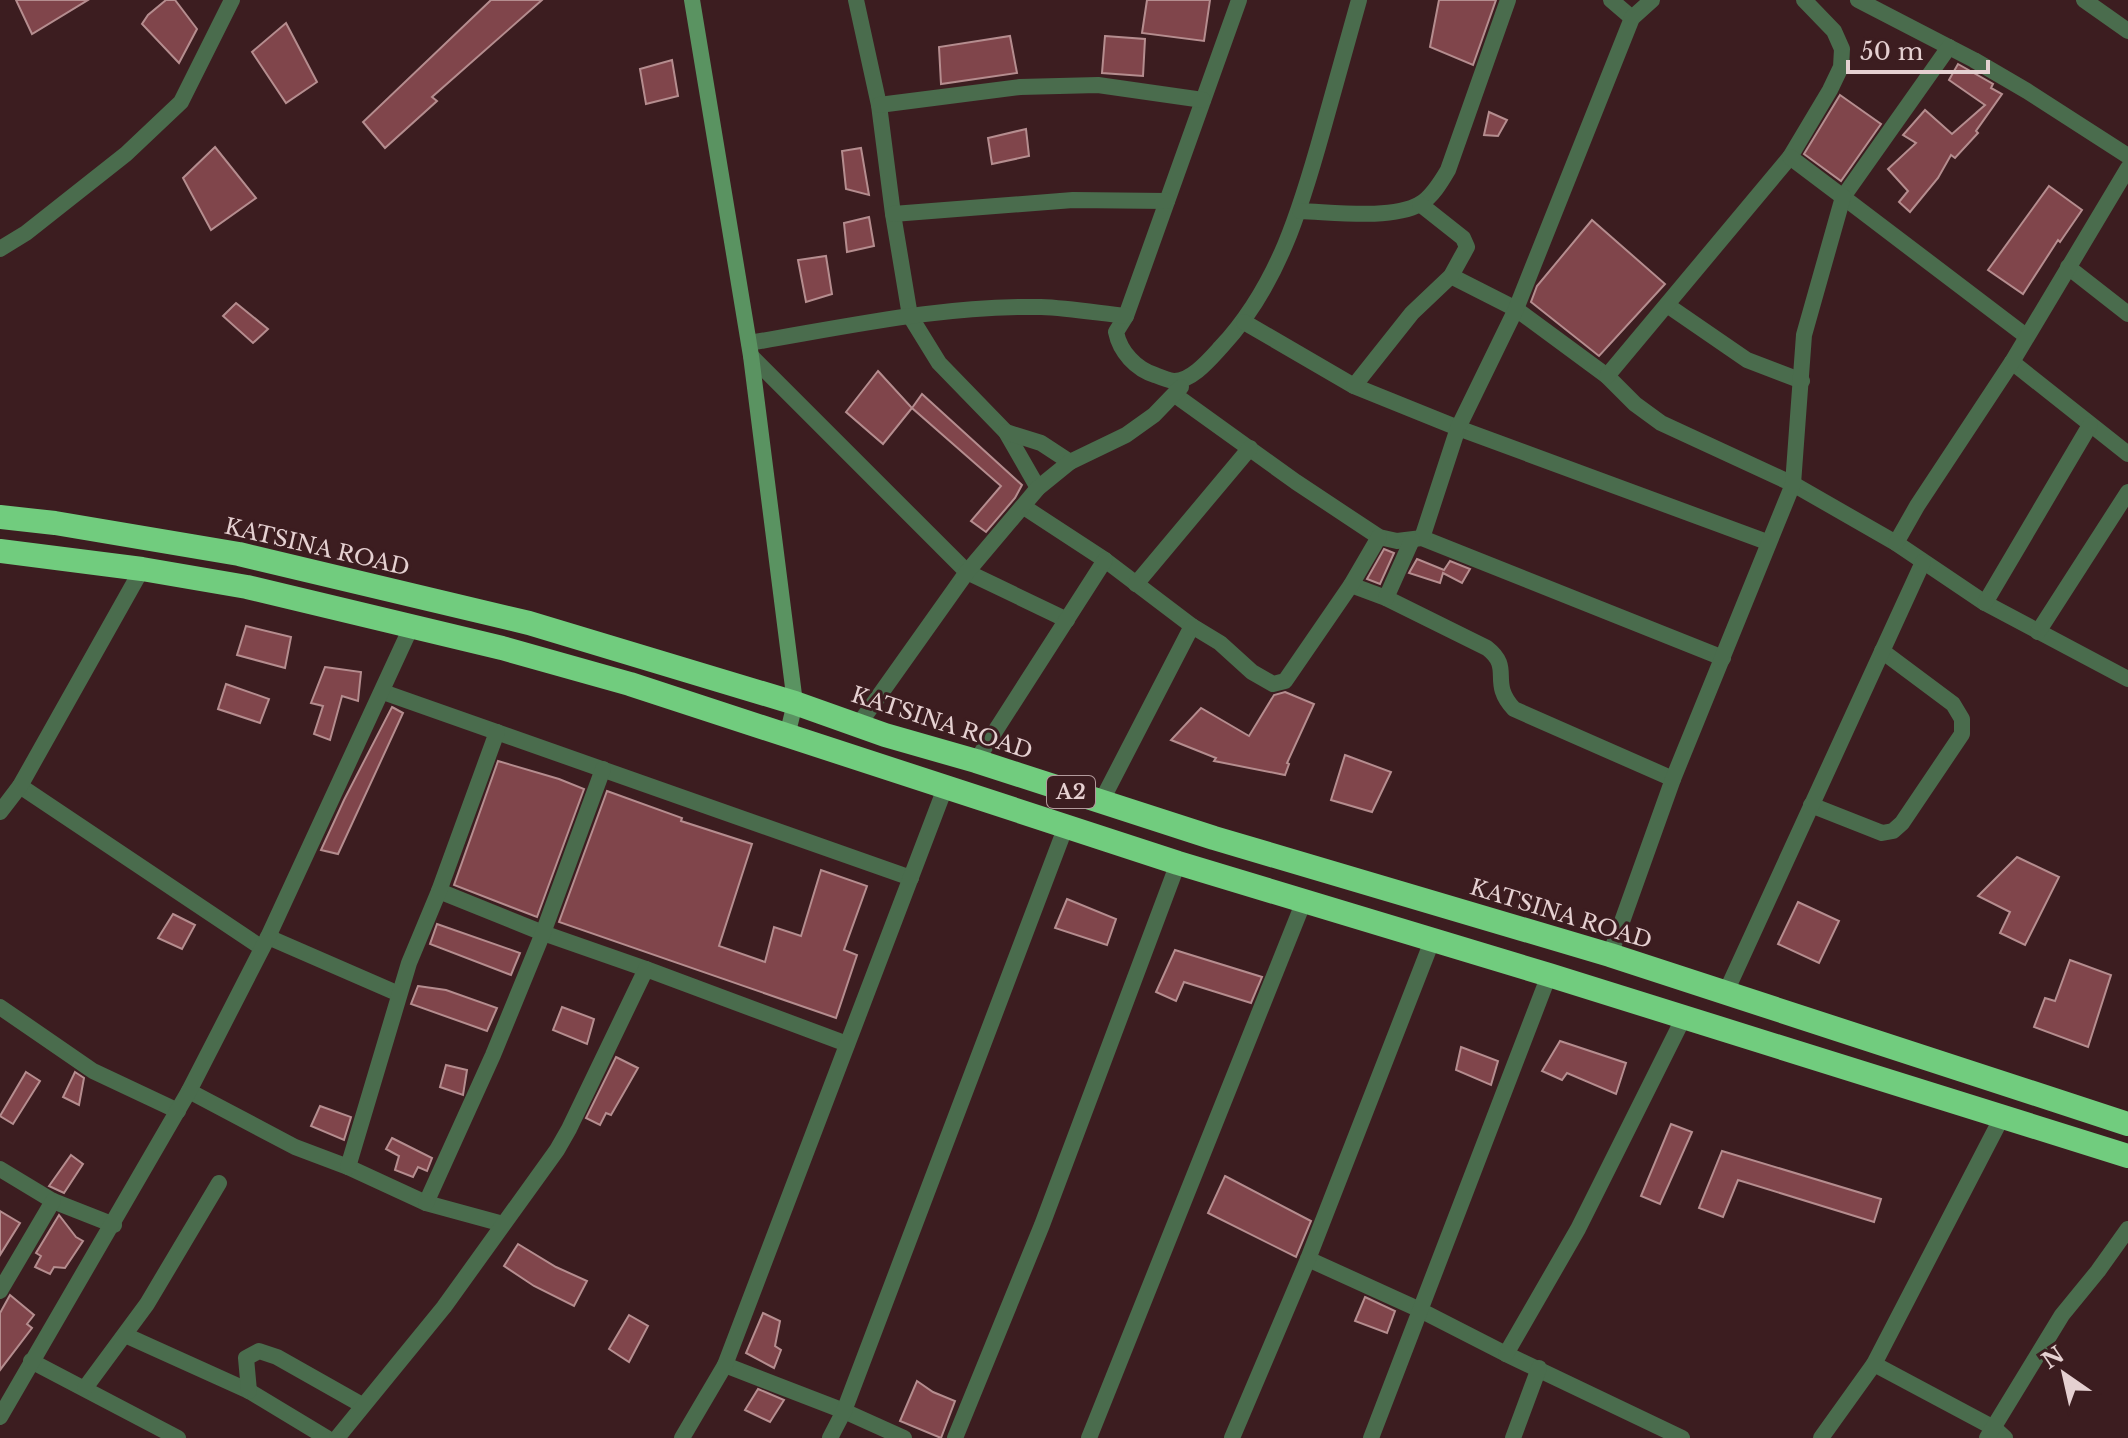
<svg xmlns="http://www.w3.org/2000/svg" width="2128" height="1438" viewBox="0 0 2128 1438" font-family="'Libre Baskerville',serif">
	<rect width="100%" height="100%" fill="#3c1d20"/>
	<g fill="#80454b" stroke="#b58d8f" stroke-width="2">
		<polygon points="16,0 88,0 32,34"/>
		<polygon points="166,0 175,0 197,29 179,63 142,24 148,15"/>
		<polygon points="491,0 542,0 432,97 437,101 385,148 363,122"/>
		<polygon points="1147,0 1210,0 1204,41 1142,33"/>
		<polygon points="1439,0 1496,0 1473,65 1430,47"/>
		<polygon points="286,23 317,82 286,103 252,52"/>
		<polygon points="1010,36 1017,73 941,84 939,47"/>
		<polygon points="1105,36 1145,39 1143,76 1102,73"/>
		<polygon points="672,60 678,96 646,104 640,69"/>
		<polygon points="1958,64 1993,84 1991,88 2002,94 1976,131 1978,133 1955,158 1951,155 1938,178 1910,212 1899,202 1908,191 1888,169 1916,143 1903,135 1925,110 1952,134 1985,105 1949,80"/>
		<polygon points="1840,95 1881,124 1841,181 1804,154"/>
		<polygon points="1489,112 1507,120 1498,136 1484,135"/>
		<polygon points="1026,129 1029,156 992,164 988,138"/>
		<polygon points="215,147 256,198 211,230 183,178"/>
		<polygon points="861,148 869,195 846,189 842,151"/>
		<polygon points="2049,186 2082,210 2060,242 2058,240 2023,294 1988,270"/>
		<polygon points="869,217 874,246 847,252 844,223"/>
		<polygon points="1592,220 1665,284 1599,356 1531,302 1537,286"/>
		<polygon points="826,256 832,294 806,302 798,260"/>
		<polygon points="236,303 268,329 253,343 223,316"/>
		<polygon points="878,371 912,408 883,444 846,412"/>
		<polygon points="922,394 1022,485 1015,498 986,532 971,521 1001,486 912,408"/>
		<polygon points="1384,549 1394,553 1380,584 1367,579"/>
		<polygon points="1417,559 1444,570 1450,561 1470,569 1462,583 1443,573 1440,583 1409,573"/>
		<polygon points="246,626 291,637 285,668 237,655"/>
		<polygon points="325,667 361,672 358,701 342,696 330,740 314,734 323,706 311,703"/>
		<polygon points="226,684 269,699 260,723 218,709"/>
		<polygon points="1285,692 1314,704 1287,763 1289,764 1285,775 1214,761 1216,758 1171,740 1201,708 1249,736 1274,695"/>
		<polygon points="392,707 403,713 338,854 321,850 344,800"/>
		<polygon points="1345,755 1391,772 1372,812 1331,800"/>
		<polygon points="498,761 559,779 584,789 537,917 454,885"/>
		<polygon points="607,791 682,818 681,821 752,844 719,946 765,962 774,927 801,936 821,870 867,886 844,950 857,955 836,1018 559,922"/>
		<polygon points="2017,857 2059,877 2025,945 2000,933 2010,912 1978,896"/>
		<polygon points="1067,899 1116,919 1107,945 1055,928"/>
		<polygon points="1798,902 1839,921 1819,963 1778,944"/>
		<polygon points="173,914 195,925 182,949 158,938"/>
		<polygon points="437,924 520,953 511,975 430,944"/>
		<polygon points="1175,950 1262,977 1251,1003 1184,982 1176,1001 1156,992"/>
		<polygon points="2070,960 2111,975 2088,1047 2034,1027 2045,998 2055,1001"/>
		<polygon points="418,986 446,990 497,1008 487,1031 411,1004"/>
		<polygon points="562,1007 594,1019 587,1044 553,1030"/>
		<polygon points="1560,1041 1626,1063 1616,1094 1567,1073 1562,1080 1542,1071"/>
		<polygon points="1461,1047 1498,1061 1491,1085 1456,1070"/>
		<polygon points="616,1057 638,1068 611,1115 606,1113 600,1125 586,1118"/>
		<polygon points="446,1065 467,1070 463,1095 440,1087"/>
		<polygon points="26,1072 40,1081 13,1124 0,1116"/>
		<polygon points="75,1072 84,1078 79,1105 63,1097"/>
		<polygon points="320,1106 351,1117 344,1140 311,1126"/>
		<polygon points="1671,1124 1692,1132 1660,1204 1641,1196"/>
		<polygon points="392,1138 432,1158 427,1171 418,1167 413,1177 395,1170 399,1156 386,1149"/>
		<polygon points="1722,1151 1881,1199 1874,1222 1738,1180 1723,1217 1699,1208"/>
		<polygon points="71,1155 83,1164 64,1193 49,1186"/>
		<polygon points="1225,1176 1311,1221 1296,1257 1208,1213"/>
		<polygon points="0,1211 20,1223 0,1255"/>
		<polygon points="59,1215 76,1237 83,1241 65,1268 54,1267 50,1274 35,1267 41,1256 36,1253"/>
		<polygon points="518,1244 556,1267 587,1281 574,1306 534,1286 504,1266"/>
		<polygon points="10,1295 34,1315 27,1324 32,1328 0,1370 0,1313"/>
		<polygon points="1365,1297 1395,1311 1387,1333 1355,1321"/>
		<polygon points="763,1313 780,1321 775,1346 781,1350 774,1368 746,1353"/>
		<polygon points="629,1315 648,1326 629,1362 609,1349"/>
		<polygon points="917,1381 933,1392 955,1401 941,1438 900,1421"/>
		<polygon points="758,1389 784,1400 770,1422 745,1410"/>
	</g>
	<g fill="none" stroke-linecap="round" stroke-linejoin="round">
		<g stroke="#4a6c4d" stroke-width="16">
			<polyline points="856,0 879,105 893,214 910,316 939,363 1006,432 1038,488"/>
			<path d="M1239 0 1126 316 1116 332C1120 352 1136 369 1155 375 1160 377 1167 380 1173 381 1191 382 1210 359 1221 347 1278 286 1301 208 1323 129 1335 86 1347 43 1359 0"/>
			<polyline points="1611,0 1632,18"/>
			<polyline points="1858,0 1974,60 2027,91 2128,156"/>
			<polyline points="2084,0 2128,31"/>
			<polyline points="1949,47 1843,197 2026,336"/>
			<polyline points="879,105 1020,87 1098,85 1203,100"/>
			<path d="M1300 211C1333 212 1391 220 1420 204 1432 197 1441 182 1448 170L1508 0"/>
			<polyline points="893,214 1073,200 1167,201"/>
			<polyline points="0,249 26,233 126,154 181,102 232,0"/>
			<polyline points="2068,267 2128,314"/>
			<polyline points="1451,276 1516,309 1607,376 1635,404 1661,423 1793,484 1896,543 1985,603 2128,679"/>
			<polyline points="1667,305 1747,360 1802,381"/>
			<polyline points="1244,322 1354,386 1458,428 1767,542"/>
			<path d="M749 343C845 327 943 305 1041 307 1069 308 1098 313 1126 316"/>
			<polyline points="751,356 967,572 1067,620"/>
			<polyline points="2012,362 2128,454"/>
			<polyline points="1607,376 1790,157 1830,90 1841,67 1842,49 1834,31 1804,0"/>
			<polyline points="1354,386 1412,313 1451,276 1467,247 1463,238 1420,204"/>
			<polyline points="1175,395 1296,482 1379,537 1397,541 1422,538 1723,658"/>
			<polyline points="1006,432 1041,443 1070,462"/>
			<polyline points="1024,507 1105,560 1192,626"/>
			<polyline points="1422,538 1458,428 1516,309 1632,18 1652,0"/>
			<polyline points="1896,543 1917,506 2012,362 2128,168"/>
			<polyline points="1136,584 1250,448"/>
			<path d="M1351 585 1386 598 1487 648C1514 669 1488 681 1514 709L1673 779"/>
			<polyline points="1386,598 1412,540"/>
			<polyline points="1985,603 2090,425"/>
			<polyline points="2038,632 2128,492"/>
			<polyline points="383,692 911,878"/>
			<polyline points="859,724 967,572 1038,488 1070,462 1126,435 1154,415 1181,387"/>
			<polyline points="976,761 1105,560"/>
			<polyline points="20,786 262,948"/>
			<polyline points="1101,802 1192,626 1220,643 1252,672 1273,684 1285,681 1351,585 1379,537"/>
			<polyline points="1811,805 1882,833 1893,831 1902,823 1962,734 1962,719 1953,704 1882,651"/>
			<polyline points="0,812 20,786 142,569"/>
			<polyline points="439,891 543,933 646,969"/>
			<polyline points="268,937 399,994"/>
			<polyline points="1610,955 1673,779 1793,484 1804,335 1843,197 1790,157"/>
			<polyline points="1726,992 1923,562"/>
			<polyline points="0,1007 93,1071 178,1111"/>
			<polyline points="189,1091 295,1147 348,1167 426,1203 503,1224"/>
			<polyline points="348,1167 409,963 439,891 497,732"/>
			<polyline points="0,1169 53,1201 114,1225"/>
			<polyline points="426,1203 493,1055 543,933 603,769"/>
			<polyline points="1308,1259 1418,1309 1506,1354 1682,1438"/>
			<polyline points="0,1291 53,1201"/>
			<polyline points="125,1335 249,1391 327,1438"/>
			<polyline points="1506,1354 1578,1229 1684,1017"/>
			<polyline points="31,1361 178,1438"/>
			<polyline points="1874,1364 1994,1428 2005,1438"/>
			<polyline points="725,1365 844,1411 904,1438"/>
			<polyline points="85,1388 147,1304 219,1183"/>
			<polyline points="249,1391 246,1358 259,1351 277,1357 362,1405"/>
			<polyline points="0,1417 189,1091 268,937 412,625"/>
			<polyline points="337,1438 444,1307 557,1150 569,1129 646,969 847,1044"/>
			<polyline points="682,1438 725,1365 945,788"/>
			<polyline points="830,1438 844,1411 1066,826"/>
			<polyline points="955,1438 1042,1225 1178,863"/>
			<polyline points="1089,1438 1304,901"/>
			<polyline points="1232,1438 1308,1259 1432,941"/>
			<polyline points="1371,1438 1549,975"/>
			<polyline points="1513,1438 1539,1368"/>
			<polyline points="1821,1438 1874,1364 2002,1117"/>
			<polyline points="1987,1438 2062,1315 2098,1271 2128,1229"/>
		</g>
		<polyline stroke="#5a9361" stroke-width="16" points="692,0 751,356 795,703 787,736"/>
		<g stroke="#71cc7e" stroke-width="24">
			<polyline points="0,517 55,523 239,554 529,623 795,703 885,735 976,761 1214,838 1610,955 2128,1124"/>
			<polyline points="0,551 142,569 247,587 502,648 630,684 1178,863 1549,975 2128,1156"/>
		</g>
	</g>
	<g text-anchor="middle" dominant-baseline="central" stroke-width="6" stroke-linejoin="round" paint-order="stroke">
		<rect fill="#3c1d20" stroke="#b29a9c" stroke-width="2" x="1047" y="776" width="48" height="32" rx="6"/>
		<g font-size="20" font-weight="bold" fill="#e5d0d1">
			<text x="1071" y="792">A2</text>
		</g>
		<g font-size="22" fill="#e5d0d1" stroke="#3c1d20">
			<text transform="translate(317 547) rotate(13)">KATSINA ROAD</text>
			<text transform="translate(942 723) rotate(18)">KATSINA ROAD</text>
			<text transform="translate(1561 914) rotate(17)">KATSINA ROAD</text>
		</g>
	</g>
	<g transform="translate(2064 1374) rotate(326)" stroke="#3c1d20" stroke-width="6" paint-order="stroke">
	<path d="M0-6L14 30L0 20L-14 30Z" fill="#e5d0d1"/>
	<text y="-12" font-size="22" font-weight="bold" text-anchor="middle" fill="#e5d0d1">N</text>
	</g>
	<path d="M1848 60v12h140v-12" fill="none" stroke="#e5d0d1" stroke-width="4"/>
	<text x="1860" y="60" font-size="24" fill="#e5d0d1" stroke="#3c1d20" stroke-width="6" paint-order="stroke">50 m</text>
</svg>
